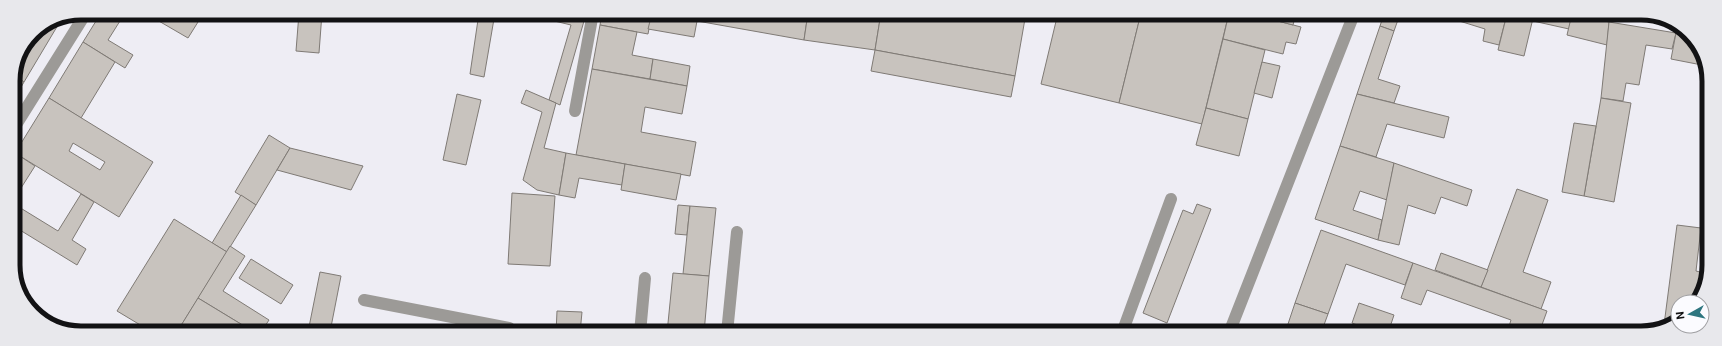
<svg xmlns="http://www.w3.org/2000/svg" width="1722" height="346" viewBox="0 0 1722 346" font-family="Roboto,sans-serif">
	<rect width="100%" height="100%" fill="#eeedf4"/>
	<g fill="#c8c3be" stroke="#7f7a75" fill-rule="evenodd">
		<polygon points="101,13 125,13 108,40 133,55 125,68 83,42"/>
		<polygon points="145,13 183,13 198,22 188,38"/>
		<polygon points="299,13 322,13 319,53 296,51"/>
		<polygon points="479,13 495,13 484,77 470,74"/>
		<polygon points="521,13 586,14 560,105 549,100 571,25"/>
		<polygon points="602,13 652,13 648,34 600,25"/>
		<polygon points="652,13 697,21 694,37 648,29"/>
		<polygon points="657,13 698,13 697,21"/>
		<polygon points="698,13 808,13 804,40 697,21"/>
		<polygon points="808,13 881,13 875,50 804,40"/>
		<polygon points="881,13 1026,13 1015,76 875,50"/>
		<polygon points="1043,13 1058,13 1057,18 1042,15"/>
		<polygon points="1058,13 1141,13 1119,103 1041,84"/>
		<polygon points="1141,13 1229,13 1202,124 1119,103"/>
		<polygon points="1229,13 1247,13 1301,27 1296,44 1286,42 1283,54 1223,39"/>
		<polygon points="1247,13 1296,13 1293,25"/>
		<polygon points="1384,14 1400,14 1394,31 1380,26"/>
		<polygon points="1440,14 1507,14 1499,45 1483,41 1485,29 1440,15"/>
		<polygon points="1507,14 1534,14 1524,56 1498,50"/>
		<polygon points="1534,14 1572,14 1569,29 1533,21"/>
		<polygon points="1572,14 1609,22 1607,45 1567,35"/>
		<polygon points="63,17 58,25 51,21 55,18"/>
		<polygon points="51,21 58,25 24,82 14,75 18,56 33,33"/>
		<polygon points="1609,22 1676,33 1672,49 1646,45 1639,85 1626,83 1623,101 1601,98"/>
		<polygon points="600,25 637,32 632,55 653,59 650,79 592,69"/>
		<polygon points="1380,26 1394,31 1378,79 1400,86 1394,103 1357,94"/>
		<polygon points="1676,33 1691,36 1707,66 1671,59"/>
		<polygon points="1223,39 1265,50 1248,119 1206,108"/>
		<polygon points="83,42 115,62 81,118 49,98"/>
		<polygon points="875,50 1015,76 1011,97 871,71"/>
		<polygon points="653,59 690,66 687,86 650,79"/>
		<polygon points="1262,62 1280,66 1272,98 1254,93"/>
		<polygon points="592,69 687,86 682,114 645,107 641,132 696,142 690,176 576,155"/>
		<polygon points="14,75 24,82 13,101 13,81"/>
		<polygon points="526,90 556,103 544,148 566,153 559,195 537,190 523,180 542,112 521,103"/>
		<polygon points="457,94 481,100 466,165 443,160"/>
		<polygon points="1357,94 1449,117 1444,138 1387,124 1376,157 1340,146"/>
		<path d="M49 98 153 162 119 217 15 153ZM73 143 105 162 100 170 69 151Z"/>
		<polygon points="1601,98 1631,103 1614,202 1584,196"/>
		<polygon points="1708,104 1708,124 1703,123"/>
		<polygon points="1206,108 1248,119 1239,156 1196,145"/>
		<polygon points="1574,123 1596,126 1584,196 1562,192"/>
		<polygon points="269,135 290,148 256,205 235,192"/>
		<polygon points="1340,146 1394,163 1387,200 1360,191 1353,210 1382,220 1378,240 1315,219"/>
		<polygon points="290,148 363,166 351,190 277,170"/>
		<polygon points="15,153 35,166 14,199 14,156"/>
		<polygon points="566,153 625,164 622,185 579,178 575,198 559,195"/>
		<polygon points="1394,163 1472,190 1467,206 1441,197 1435,214 1408,205 1399,245 1378,240"/>
		<polygon points="625,164 681,174 676,200 621,190"/>
		<polygon points="1517,189 1548,200 1523,272 1551,282 1541,309 1481,287"/>
		<polygon points="512,193 555,196 550,266 508,264"/>
		<polygon points="81,194 94,202 72,240 86,249 77,265 15,227 14,204 58,231"/>
		<polygon points="241,195 256,205 227,252 212,243"/>
		<polygon points="1197,204 1211,209 1167,323 1143,313 1183,210 1193,214"/>
		<polygon points="678,205 690,206 687,235 675,234"/>
		<polygon points="690,206 716,208 709,276 683,274"/>
		<polygon points="174,219 227,252 177,332 152,332 117,311"/>
		<polygon points="1677,225 1701,228 1696,271 1708,274 1693,302 1678,302 1678,319 1664,325"/>
		<polygon points="1321,230 1413,263 1405,285 1346,264 1328,314 1295,303"/>
		<polygon points="230,246 245,256 223,291 269,320 261,332 254,332 198,298"/>
		<polygon points="1441,253 1488,270 1481,287 1435,270"/>
		<polygon points="251,259 293,285 281,304 239,278"/>
		<polygon points="1413,263 1547,311 1539,333 1507,333 1511,320 1427,290 1421,305 1401,298"/>
		<polygon points="320,272 341,276 330,332 308,332"/>
		<polygon points="673,273 709,276 704,333 667,333"/>
		<polygon points="198,298 254,332 177,332"/>
		<polygon points="1295,303 1328,314 1321,333 1285,333"/>
		<polygon points="1359,303 1394,315 1388,333 1378,333 1352,323"/>
		<polygon points="557,311 582,312 580,333 556,333"/>
	</g>
	<g fill="none" stroke-linecap="round" stroke-linejoin="round">
		<g stroke="#9c9a97" stroke-width="12">
			<polyline points="575,111 593,13"/>
			<polyline points="14,128 86,13"/>
			<polyline points="364,300 509,328 509,333"/>
			<polyline points="640,333 645,278"/>
			<polyline points="727,333 737,232"/>
			<polyline points="1122,333 1171,199"/>
			<polyline points="1229,333 1354,14"/>
		</g>
	</g>
	<path d="M0 0H1722V346H0ZM81 20H1641A61 61 0 0 1 1702 81V265A61 61 0 0 1 1641 326H81A61 61 0 0 1 20 265V81A61 61 0 0 1 81 20Z" fill="#e8e8ec" fill-rule="evenodd"/>
	<path fill="none" stroke="#121214" stroke-width="5" d="M81 20H1641A61 61 0 0 1 1702 81V265A61 61 0 0 1 1641 326H81A61 61 0 0 1 20 265V81A61 61 0 0 1 81 20Z"/>
	<g transform="translate(1690 314) rotate(262)"><circle r="19" fill="#fbfbff" stroke="#9e9ea1"/>
	<path d="M0-3L7 15L0 10L-7 15Z" fill="#2d757f"/>
	<text y="-6" font-size="11" font-weight="bold" text-anchor="middle" fill="#121214">N</text>
	</g>
</svg>
